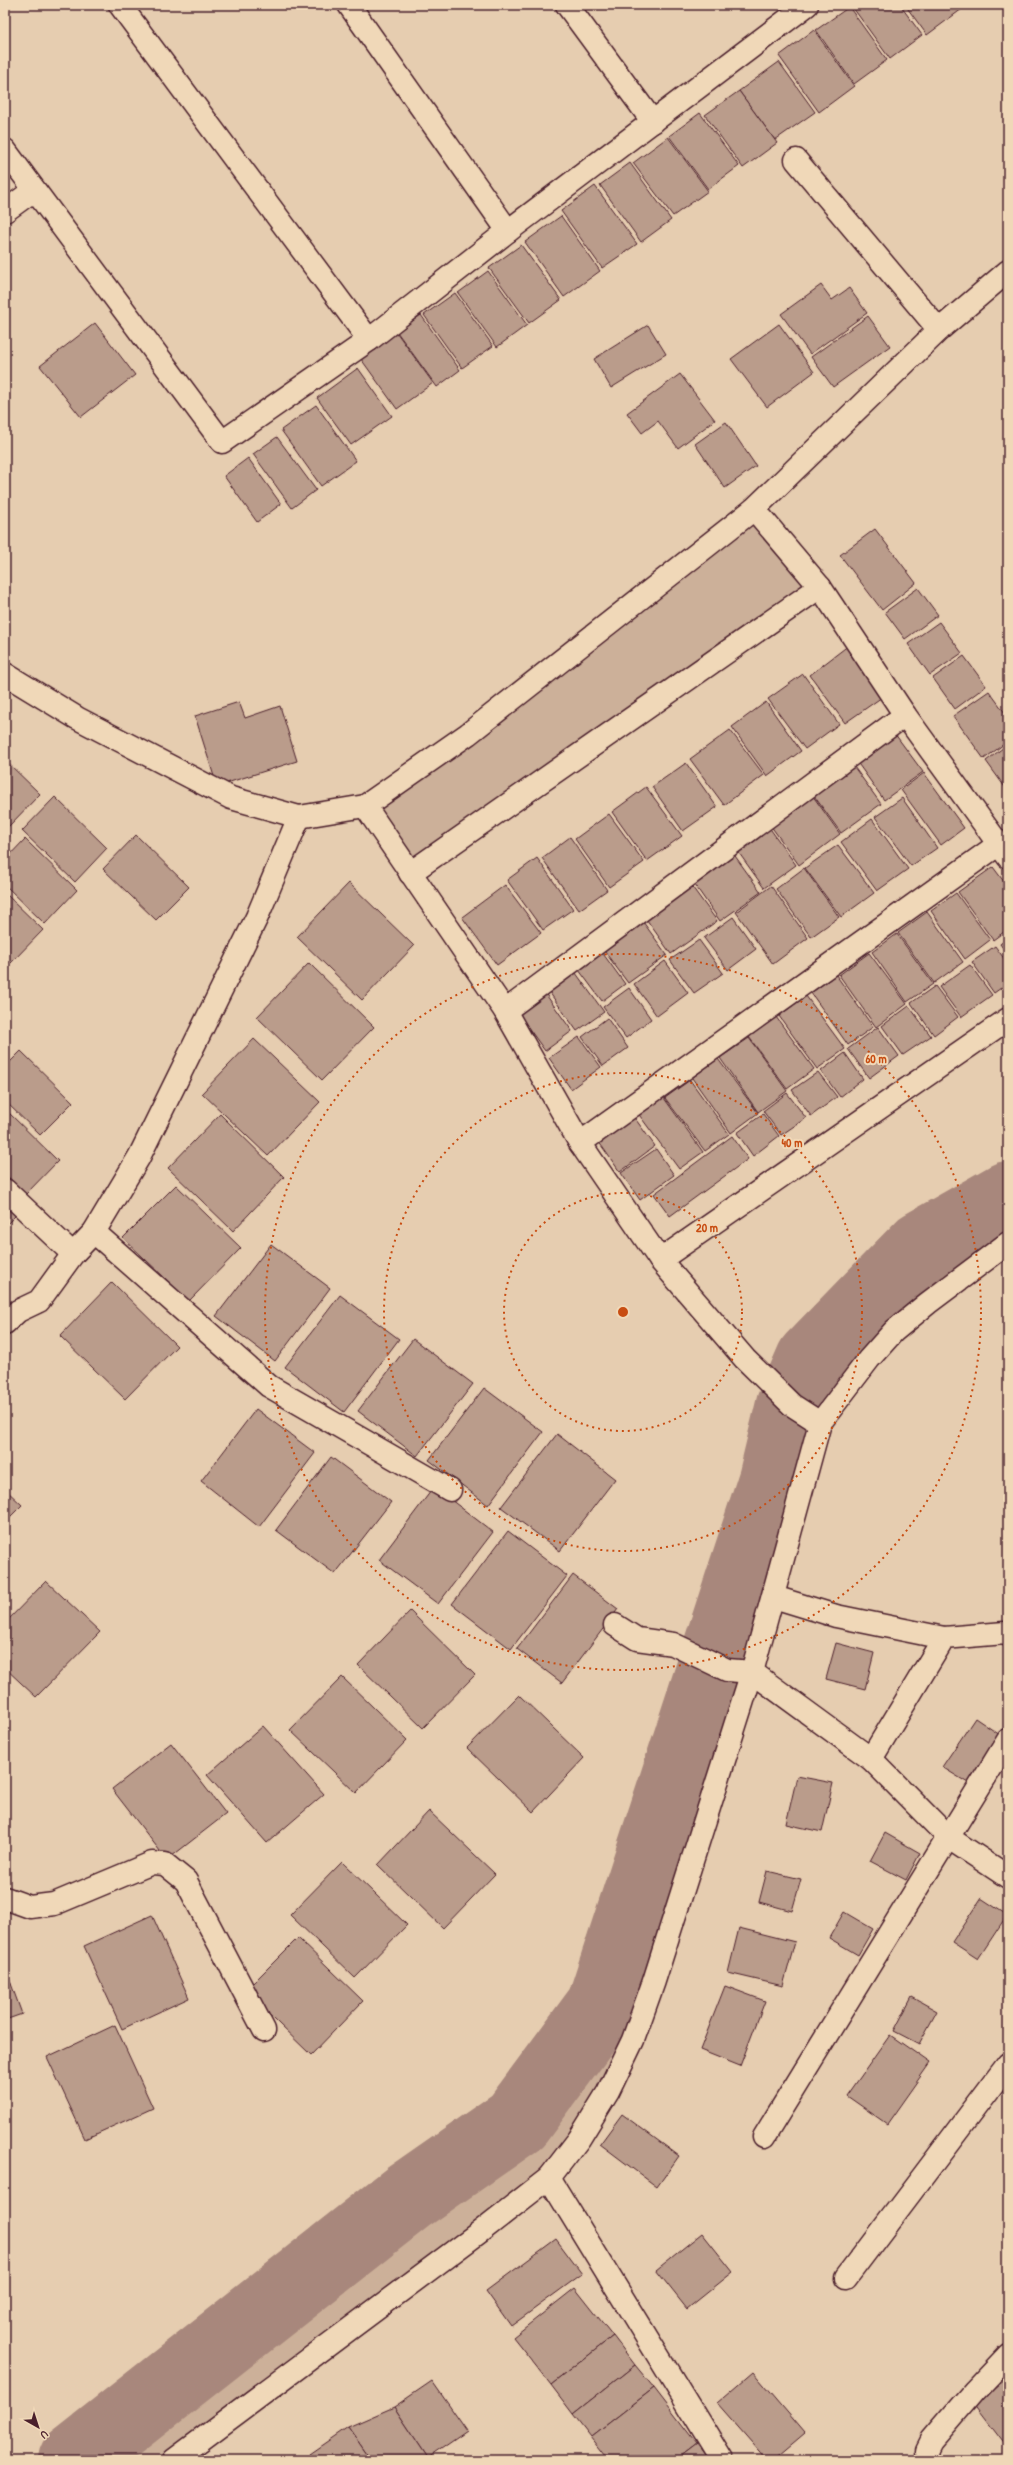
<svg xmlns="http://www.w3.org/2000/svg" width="1013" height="2465" viewBox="0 0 1013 2465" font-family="'Patrick Hand',sans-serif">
	<rect width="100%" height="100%" fill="#e6cdb0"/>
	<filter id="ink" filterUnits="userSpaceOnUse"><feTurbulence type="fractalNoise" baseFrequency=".025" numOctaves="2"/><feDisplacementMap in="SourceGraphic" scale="8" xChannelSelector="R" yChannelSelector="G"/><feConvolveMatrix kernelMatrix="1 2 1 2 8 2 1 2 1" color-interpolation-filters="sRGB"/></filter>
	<g filter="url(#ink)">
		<g fill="#ccb099" stroke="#8b6862">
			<polygon points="754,509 820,587 410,873 365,806"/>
			<polygon points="1008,1197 1008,1243 928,1303 820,1423 633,2040 549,2178 174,2460 74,2460 408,2197 517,2121 602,2006 774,1480 792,1405 812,1359 922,1246"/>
		</g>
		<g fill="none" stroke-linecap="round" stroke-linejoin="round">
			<polyline stroke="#a8877b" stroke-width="72" points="74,2460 408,2197 517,2121 602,2006 774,1480 792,1405 812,1359 922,1246 1008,1197"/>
		</g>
		<g fill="#ba9c8b" stroke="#4a1f2b">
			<polygon points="851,5 900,5 922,35 890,59"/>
			<polygon points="905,5 965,5 966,6 927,35"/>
			<polygon points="849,7 887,60 854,84 816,30"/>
			<polygon points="814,30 854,86 819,112 779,56"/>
			<polygon points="779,62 815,112 775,140 739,91"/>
			<polygon points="739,91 777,143 743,168 705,115"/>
			<polygon points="700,113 739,166 708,189 669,136"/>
			<polygon points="668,137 708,191 673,216 633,163"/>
			<polygon points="630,163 671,220 641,242 600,185"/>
			<polygon points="595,186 637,244 602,268 561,211"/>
			<polygon points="561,216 600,271 564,297 525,242"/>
			<polygon points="521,245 561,300 529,323 489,268"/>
			<polygon points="488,271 527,325 497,347 458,293"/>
			<polygon points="821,285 832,300 849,288 867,313 810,354 781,314"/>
			<polygon points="455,293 493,346 462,368 424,315"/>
			<polygon points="421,315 460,370 437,387 397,332"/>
			<polygon points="868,316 890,346 833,387 811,357"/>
			<polygon points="95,323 135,375 81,417 40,366"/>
			<polygon points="779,324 814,372 767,407 731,359"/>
			<polygon points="648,325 666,354 611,388 594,359"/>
			<polygon points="397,333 433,383 397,409 361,359"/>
			<polygon points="358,368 392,416 351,445 317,398"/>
			<polygon points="680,374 715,420 678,448 658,421 642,433 627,413"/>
			<polygon points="316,405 356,461 321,486 281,430"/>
			<polygon points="726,422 756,466 725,488 695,444"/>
			<polygon points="277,437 316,490 292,508 253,454"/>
			<polygon points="248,458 281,504 257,522 224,476"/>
			<polygon points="875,529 916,583 882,610 840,555"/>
			<polygon points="918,588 938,615 905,639 885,612"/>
			<polygon points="939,622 962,653 930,675 908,644"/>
			<polygon points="849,645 885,695 845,723 810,675"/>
			<polygon points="964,656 986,686 955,709 933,678"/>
			<polygon points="803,674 839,724 805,749 768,699"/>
			<polygon points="989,691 1008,717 1008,741 984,759 953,716"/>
			<polygon points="239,702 245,718 280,706 297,761 217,786 195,716"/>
			<polygon points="766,702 801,751 767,776 732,727"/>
			<polygon points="730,730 764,775 724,805 690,759"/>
			<polygon points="892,730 923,772 884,800 854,758"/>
			<polygon points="1008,744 1008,789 1007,790 986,761"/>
			<polygon points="5,760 40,794 8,827 5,825"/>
			<polygon points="849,760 881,804 841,833 809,789"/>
			<polygon points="686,763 717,807 683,831 652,787"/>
			<polygon points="924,773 964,828 941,845 901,790"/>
			<polygon points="646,787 682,836 647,861 612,812"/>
			<polygon points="810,792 840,834 799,865 768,822"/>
			<polygon points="55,797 107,848 75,882 22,831"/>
			<polygon points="902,798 937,848 911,866 875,817"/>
			<polygon points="609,814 644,862 609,887 575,839"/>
			<polygon points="872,819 908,869 877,891 841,842"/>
			<polygon points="766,823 796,865 764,888 734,846"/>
			<polygon points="5,831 10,836 5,842"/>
			<polygon points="136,835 189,887 156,920 103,869"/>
			<polygon points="570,837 607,890 579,910 542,858"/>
			<polygon points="25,839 77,890 45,924 5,885 5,860"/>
			<polygon points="838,845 874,893 841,917 805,868"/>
			<polygon points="730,849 761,892 720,921 690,878"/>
			<polygon points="537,858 573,909 543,930 507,880"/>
			<polygon points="993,867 1008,887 1008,929 993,940 958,892"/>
			<polygon points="804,868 839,917 811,937 776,889"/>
			<polygon points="687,880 717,921 671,954 642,913"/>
			<polygon points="349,883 414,946 362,1000 297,937"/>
			<polygon points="505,885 541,933 497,965 462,917"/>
			<polygon points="771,886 808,938 773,964 736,912"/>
			<polygon points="5,893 43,930 11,963 5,958"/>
			<polygon points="956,893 990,940 965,959 931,911"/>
			<polygon points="927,912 963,962 934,983 898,933"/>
			<polygon points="638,915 667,955 628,983 599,944"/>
			<polygon points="733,917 756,949 728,970 704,938"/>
			<polygon points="897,934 933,984 907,1002 872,952"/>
			<polygon points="1008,938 1008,955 1000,944"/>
			<polygon points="699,940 723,973 694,993 670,960"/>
			<polygon points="596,944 625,984 602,1001 573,962"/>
			<polygon points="995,946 1008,964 1008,983 994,993 972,962"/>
			<polygon points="869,953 907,1004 876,1027 839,975"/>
			<polygon points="665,961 688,993 657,1016 634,984"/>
			<polygon points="309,963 374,1027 322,1080 257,1017"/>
			<polygon points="970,965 992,995 961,1017 939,987"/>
			<polygon points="573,969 604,1012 577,1031 547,989"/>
			<polygon points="836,975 873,1027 848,1045 811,993"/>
			<polygon points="935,986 958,1017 934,1035 911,1003"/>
			<polygon points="629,988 651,1019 626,1038 603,1007"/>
			<polygon points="542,989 572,1031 545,1051 515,1009"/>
			<polygon points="806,996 845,1049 817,1069 779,1016"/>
			<polygon points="909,1006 931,1036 903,1055 882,1026"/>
			<polygon points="776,1017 814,1069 787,1089 749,1037"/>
			<polygon points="607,1018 628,1048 603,1066 582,1037"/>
			<polygon points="878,1027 899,1056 869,1078 848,1049"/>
			<polygon points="579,1037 601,1067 571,1089 549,1058"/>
			<polygon points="749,1038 787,1091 758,1112 720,1058"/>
			<polygon points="254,1039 320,1102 268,1156 202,1093"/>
			<polygon points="21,1051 73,1102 40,1135 5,1101 5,1067"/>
			<polygon points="845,1053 863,1079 840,1097 821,1071"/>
			<polygon points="718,1059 758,1113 731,1133 692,1078"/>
			<polygon points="818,1072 837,1097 811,1116 792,1090"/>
			<polygon points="690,1080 729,1134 705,1151 665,1098"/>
			<polygon points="787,1093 806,1118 781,1135 763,1111"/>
			<polygon points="661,1094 703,1152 679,1169 637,1112"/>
			<polygon points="6,1110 58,1161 26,1194 5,1174"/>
			<polygon points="631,1113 655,1146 620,1172 596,1138"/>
			<polygon points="220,1114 284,1177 233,1231 168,1168"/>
			<polygon points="763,1114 779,1136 753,1156 737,1133"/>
			<polygon points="732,1136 748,1159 670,1216 654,1194"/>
			<polygon points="656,1149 674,1175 640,1200 621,1173"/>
			<polygon points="176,1185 241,1248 189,1301 123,1238"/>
			<polygon points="5,1195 21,1210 5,1226"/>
			<polygon points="271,1244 330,1288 275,1361 216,1316"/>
			<polygon points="112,1282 177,1346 125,1399 60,1336"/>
			<polygon points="340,1295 399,1339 344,1412 285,1367"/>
			<polygon points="413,1339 473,1384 417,1456 358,1411"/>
			<polygon points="484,1388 543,1432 488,1505 429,1460"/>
			<polygon points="256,1409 315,1453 259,1527 201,1481"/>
			<polygon points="557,1434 615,1479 560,1551 501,1507"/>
			<polygon points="331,1457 391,1502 335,1574 276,1530"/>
			<polygon points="434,1487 493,1532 438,1604 379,1560"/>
			<polygon points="5,1489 22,1505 5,1522"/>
			<polygon points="508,1531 567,1576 511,1649 452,1604"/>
			<polygon points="573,1575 618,1609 562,1683 517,1649"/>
			<polygon points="46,1581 100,1632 36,1697 5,1668 5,1623"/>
			<polygon points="410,1611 475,1675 423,1728 358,1665"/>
			<polygon points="836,1643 874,1653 865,1689 826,1679"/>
			<polygon points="342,1677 407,1740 356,1793 290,1730"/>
			<polygon points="519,1695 584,1758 533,1812 467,1748"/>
			<polygon points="975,1718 1000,1735 968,1783 942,1767"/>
			<polygon points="263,1726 324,1794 267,1843 207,1775"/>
			<polygon points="171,1743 226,1814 167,1860 112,1789"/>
			<polygon points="797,1776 833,1783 822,1832 786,1824"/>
			<polygon points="429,1811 495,1874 443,1928 378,1865"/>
			<polygon points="885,1833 920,1853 906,1880 870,1861"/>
			<polygon points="342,1862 407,1925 355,1978 290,1915"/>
			<polygon points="767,1871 801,1879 792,1911 759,1902"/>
			<polygon points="981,1898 1007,1915 978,1959 952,1942"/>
			<polygon points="844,1912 873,1929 858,1955 829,1938"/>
			<polygon points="152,1915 189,1998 122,2029 84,1946"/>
			<polygon points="739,1928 795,1942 783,1986 728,1973"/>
			<polygon points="298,1938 363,2001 311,2055 245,1991"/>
			<polygon points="5,1967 22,2014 5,2020"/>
			<polygon points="725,1986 765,2001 740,2066 700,2050"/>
			<polygon points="912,1997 937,2011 919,2044 894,2031"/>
			<polygon points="115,2025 153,2108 85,2139 47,2057"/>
			<polygon points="890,2035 930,2063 887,2124 847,2096"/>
			<polygon points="622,2114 679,2156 657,2187 600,2144"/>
			<polygon points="702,2233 733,2272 687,2309 656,2270"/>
			<polygon points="556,2239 582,2274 511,2326 486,2291"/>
			<polygon points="575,2288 613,2336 551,2385 513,2337"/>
			<polygon points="613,2336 635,2365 573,2414 551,2385"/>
			<polygon points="635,2365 654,2388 591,2437 573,2414"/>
			<polygon points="753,2372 805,2433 773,2460 767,2460 717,2403"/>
			<polygon points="1008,2376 1008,2444 1006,2445 974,2403"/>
			<polygon points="432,2381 467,2431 428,2458 394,2407"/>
			<polygon points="654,2388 697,2444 676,2460 609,2460 591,2437"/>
			<polygon points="394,2407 428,2458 423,2460 371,2460 348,2427"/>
			<polygon points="348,2427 371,2460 313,2460 309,2454"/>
			<polygon points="697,2444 709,2460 676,2460"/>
		</g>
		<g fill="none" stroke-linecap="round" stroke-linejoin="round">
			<g stroke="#4a1f2b" stroke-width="25">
				<g id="minor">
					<polyline points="120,5 369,340"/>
					<polyline points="349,5 508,231"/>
					<polyline points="567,5 653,122"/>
					<polyline points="5,150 222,442 369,340 508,231 807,5"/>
					<polyline points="796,160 939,330"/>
					<polyline points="5,211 34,190"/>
					<polyline points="754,509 820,587 905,715 1008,857"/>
					<polyline points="5,674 77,718 231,798 299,817 365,806 468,734 754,509 939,330 1008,271"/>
					<polyline points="365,806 505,1011 580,1143 660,1260 745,1359 792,1405 820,1423"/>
					<polyline points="410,873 820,587"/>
					<polyline points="505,1011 905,715"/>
					<polyline points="580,1143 999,844"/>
					<polyline points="5,1190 73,1254"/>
					<polyline points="94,1232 269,1386 450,1490"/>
					<polyline points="660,1260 1008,1019"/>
					<polyline points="5,1323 18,1311 39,1301 73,1254 94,1232 139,1157 257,917 299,817"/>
					<polyline points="774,1597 836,1616 944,1638 1005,1633 1008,1635"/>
					<polyline points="615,1625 637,1639 673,1644 727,1670 752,1672 871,1759 949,1838 1008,1877"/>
					<polyline points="871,1759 944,1638"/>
					<polyline points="5,1898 30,1907 54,1904 152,1863 165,1864 186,1881 264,2030"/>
					<polyline points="764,2137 1008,1740"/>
					<polyline points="549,2178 722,2460"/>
					<polyline points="846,2278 1008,2064"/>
					<polyline points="174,2460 481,2231 549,2178 579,2139 608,2092 633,2040 654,1981 752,1672 820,1423 869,1359 894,1331 928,1303 1008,1243"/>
					<polyline points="928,2460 927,2450 932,2440 974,2391 1008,2355"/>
				</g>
			</g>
			<use href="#minor" stroke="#f0d8b8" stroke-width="22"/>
		</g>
	</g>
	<g fill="none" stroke="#c84d12" stroke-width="2" stroke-dasharray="2 4">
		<circle cx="623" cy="1312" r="119"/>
		<circle cx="623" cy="1312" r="239"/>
		<circle cx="623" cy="1312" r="358"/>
	</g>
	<circle cx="623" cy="1312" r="6" fill="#c84d12" stroke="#f0d8b8" stroke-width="2"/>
	<g font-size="12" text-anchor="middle" font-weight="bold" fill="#c84d12" stroke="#f0d8b8" stroke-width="4" stroke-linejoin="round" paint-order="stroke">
		<text x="876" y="1063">60 m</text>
		<text x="792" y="1147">40 m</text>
		<text x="707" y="1232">20 m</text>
	</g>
	<rect width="1013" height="2465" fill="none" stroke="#f0d8b8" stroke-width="20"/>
	<rect x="10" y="10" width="993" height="2445" fill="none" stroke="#4a1f2b" stroke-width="1.5" filter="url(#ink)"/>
	<g transform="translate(38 2427) rotate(141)" stroke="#f0d8b8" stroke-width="3" paint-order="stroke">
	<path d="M0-3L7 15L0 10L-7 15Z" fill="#4a1f2b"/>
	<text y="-6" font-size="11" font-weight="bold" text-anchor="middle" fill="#4a1f2b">U</text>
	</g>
</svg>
